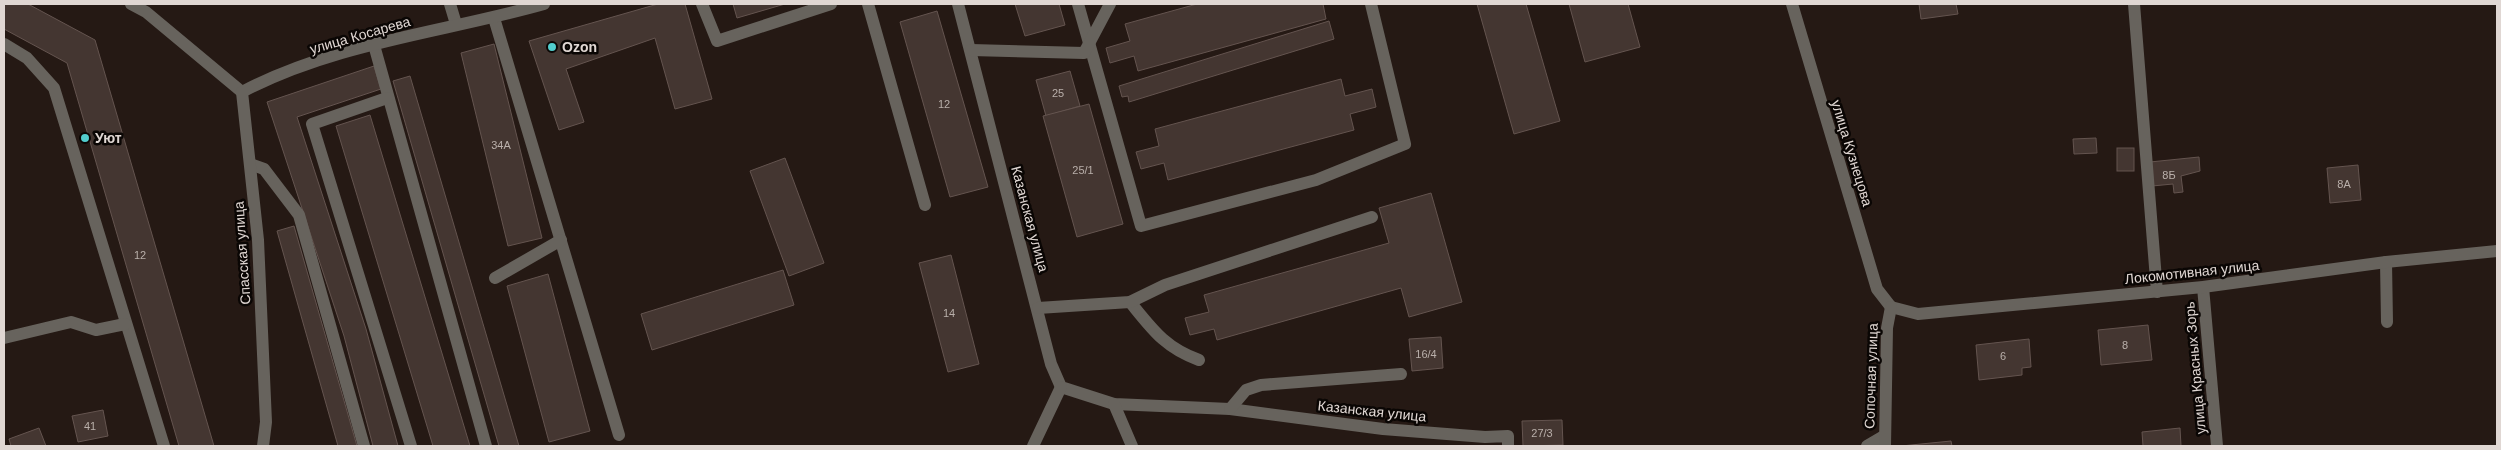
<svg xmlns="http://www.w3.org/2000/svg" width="2501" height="450" viewBox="0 0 2501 450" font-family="Arial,sans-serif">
	<rect width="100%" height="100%" fill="#251914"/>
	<g fill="#443631" stroke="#64544f">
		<polygon points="4,4 28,4 95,40 214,446 179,446 67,63 4,29"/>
		<polygon points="658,4 685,4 712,99 675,109 655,38 566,69 584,122 559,130 529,41"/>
		<polygon points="733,4 785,4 737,18"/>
		<polygon points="1015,4 1059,4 1065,25 1025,36"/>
		<polygon points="1197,4 1323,4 1326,19 1138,71 1134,56 1110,63 1106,48 1130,41 1125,24"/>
		<polygon points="1477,4 1526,4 1560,121 1514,134"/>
		<polygon points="1569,4 1628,4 1640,47 1585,62"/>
		<polygon points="1919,4 1956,4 1958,14 1921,19"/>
		<polygon points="937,11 988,187 950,197 900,22"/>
		<polygon points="1329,21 1334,39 1129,102 1128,96 1122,97 1119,86"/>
		<polygon points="494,44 542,238 508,246 461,53"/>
		<polygon points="374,66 381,89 297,117 366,329 398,446 373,446 344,336 267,102"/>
		<polygon points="1070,71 1080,106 1046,116 1036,80"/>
		<polygon points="410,76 519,446 499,446 393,81"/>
		<polygon points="1341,79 1345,96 1372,89 1376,107 1350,114 1354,130 1168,180 1164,163 1141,169 1136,152 1159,146 1155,129"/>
		<polygon points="1089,104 1123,224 1077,237 1043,116"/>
		<polygon points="370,115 470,446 433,446 336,126"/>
		<polygon points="2096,138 2097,153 2074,154 2073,139"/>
		<rect x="2117" y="148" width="17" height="23"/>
		<polygon points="2199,157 2200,171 2181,176 2183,192 2174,193 2173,184 2152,186 2150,162"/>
		<polygon points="785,158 824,263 789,276 750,171"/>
		<polygon points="2358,165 2361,200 2330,203 2327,168"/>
		<polygon points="1431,193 1462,302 1409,317 1401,288 1217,340 1214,329 1190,335 1185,318 1209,312 1204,295 1389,243 1379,208"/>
		<polygon points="294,226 357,446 338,446 277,231"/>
		<polygon points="951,255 979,364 948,372 919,263"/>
		<polygon points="783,270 794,305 652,350 641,314"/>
		<polygon points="548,274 590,431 549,442 507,286"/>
		<polygon points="2148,325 2152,360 2101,365 2098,330"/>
		<polygon points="1441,337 1443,368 1412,371 1409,339"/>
		<polygon points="2029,339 2031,367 2022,368 2022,375 1979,380 1976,345"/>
		<polygon points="103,410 108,436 78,442 72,416"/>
		<polygon points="1562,420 1563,445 1523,446 1522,421"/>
		<polygon points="39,428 46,446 11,446 9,439"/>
		<polygon points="2180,428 2181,446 2143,446 2142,432"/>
		<polygon points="1951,441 1952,446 1901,446"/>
	</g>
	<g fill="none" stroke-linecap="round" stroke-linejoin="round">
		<g stroke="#67635d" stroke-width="12">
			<polyline points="131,4 146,12 242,92"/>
			<polyline points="450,4 456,24"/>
			<polyline points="702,4 717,41 831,4"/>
			<polyline points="868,4 925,205"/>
			<polyline points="958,4 1051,364 1061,387 1114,404 1230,409 1383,429 1485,437 1508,436 1508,446"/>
			<polyline points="1078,4 1141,226 1316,180 1405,144 1371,4"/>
			<polyline points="1792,4 1877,289 1891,307"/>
			<polyline points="2134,4 2157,292"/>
			<polyline points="494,18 619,435"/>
			<polyline points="4,44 27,58 54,88 164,446"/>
			<polyline points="374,45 486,446"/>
			<polyline points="971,50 1084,53 1110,4"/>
			<polyline points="387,98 312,124 411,446"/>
			<polyline points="250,164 264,169 299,215 364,446"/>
			<polyline points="2386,262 2387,322"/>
			<polyline points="495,278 561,240"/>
			<polyline points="2203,287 2217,446"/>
			<path d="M1130 302C1152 329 1165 348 1199 360"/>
			<polyline points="1891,307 1918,314 2203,287 2386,262 2497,251"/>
			<polyline points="1038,308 1130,302 1165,285 1372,217"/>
			<polyline points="4,338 71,322 96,330 125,324"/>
			<polyline points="1114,404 1132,446"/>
			<polyline points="1230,409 1246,390 1261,385 1401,374"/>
			<path d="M263 446 266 422 258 240 242 92C334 43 445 32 544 4"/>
			<polyline points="1033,446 1061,387"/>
			<polyline points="1867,446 1884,436"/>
			<polyline points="1885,446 1887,328 1891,307"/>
		</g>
	</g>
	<g fill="#52cdcd" stroke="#0a0604" stroke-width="2">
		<circle cx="552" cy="47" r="5"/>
		<circle cx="85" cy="138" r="5"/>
	</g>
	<g text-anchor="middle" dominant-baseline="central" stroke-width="5" stroke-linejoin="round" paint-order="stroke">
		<g font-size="11" fill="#b9afaa">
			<text x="1058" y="93">25</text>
			<text x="944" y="104">12</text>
			<text x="501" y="145">34А</text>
			<text x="1083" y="170">25/1</text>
			<text x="2169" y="175">8Б</text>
			<text x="2344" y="184">8А</text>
			<text x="140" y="255">12</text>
			<text x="949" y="313">14</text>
			<text x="2125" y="345">8</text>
			<text x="1426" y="354">16/4</text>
			<text x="2003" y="356">6</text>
			<text x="90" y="426">41</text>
			<text x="1542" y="433">27/3</text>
		</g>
		<g font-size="14" fill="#e0d7d3" stroke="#0a0604">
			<text transform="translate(360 35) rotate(-16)">улица Косарева</text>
			<text transform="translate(1852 153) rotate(73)">улица Кузнецова</text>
			<text transform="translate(1030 219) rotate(75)">Казанская улица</text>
			<text transform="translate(242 253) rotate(-94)">Спасская улица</text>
			<text transform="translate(2192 272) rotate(-6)">Локомотивная улица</text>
			<text transform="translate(2195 368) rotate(-95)">улица Красных Зорь</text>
			<text transform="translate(1871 376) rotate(-88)">Сопочная улица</text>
			<text transform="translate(1372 411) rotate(6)">Казанская улица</text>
		</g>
		<g font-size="14" font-weight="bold" fill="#e0d7d3" stroke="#0a0604" text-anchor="start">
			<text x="562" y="47">Ozon</text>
			<text x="95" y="138">Уют</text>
		</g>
	</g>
	<rect width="2501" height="450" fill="none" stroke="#e0d7d3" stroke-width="10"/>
</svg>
